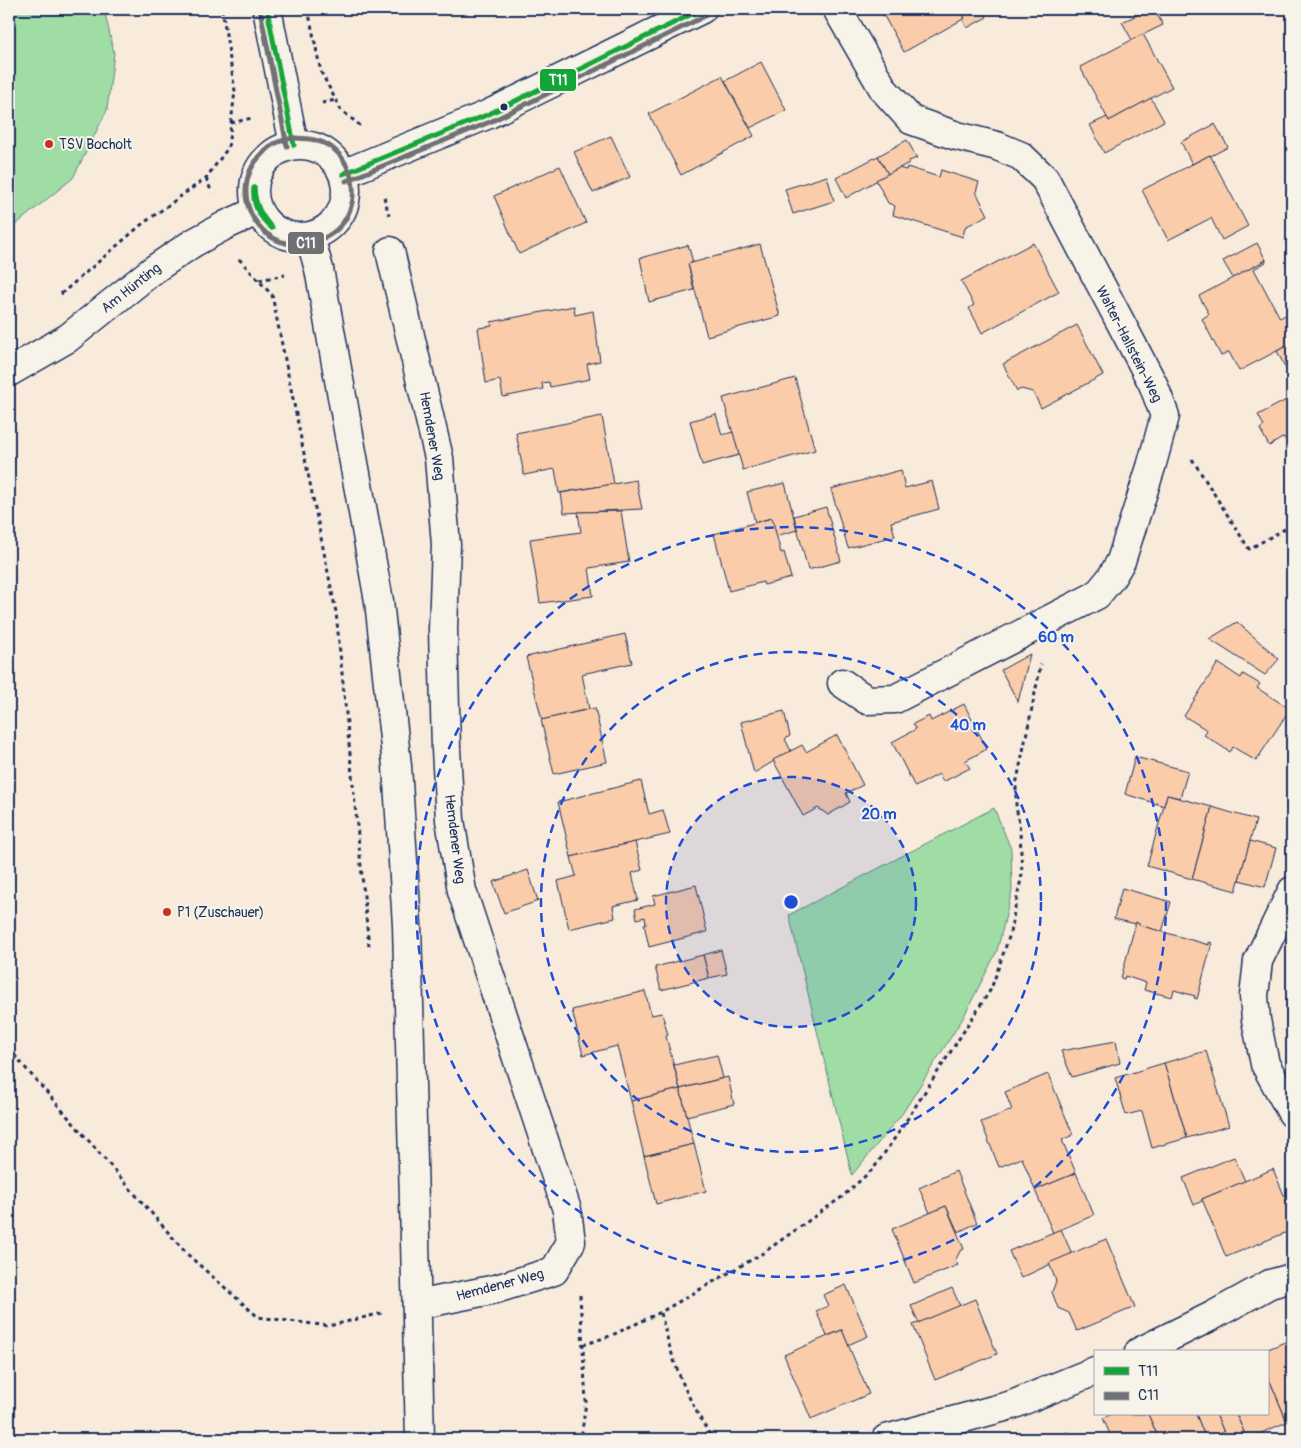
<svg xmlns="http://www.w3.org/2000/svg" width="1301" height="1448" viewBox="0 0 1301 1448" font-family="Pangolin,sans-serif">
	<rect width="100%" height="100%" fill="#f8ebdb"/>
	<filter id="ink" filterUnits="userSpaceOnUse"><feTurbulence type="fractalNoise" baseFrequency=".02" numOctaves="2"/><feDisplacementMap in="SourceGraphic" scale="10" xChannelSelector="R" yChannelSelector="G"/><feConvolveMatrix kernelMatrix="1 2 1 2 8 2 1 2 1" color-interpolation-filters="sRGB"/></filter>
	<g filter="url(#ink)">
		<g fill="#a0dda5" stroke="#5e8682">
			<polygon points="9,9 104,9 114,53 107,110 73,178 9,230"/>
			<polygon points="994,808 1011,849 1012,891 997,951 963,1018 902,1114 852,1175 789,915"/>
		</g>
		<g fill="#facca9" stroke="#1b2f5e">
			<polygon points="880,9 960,9 965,18 904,52"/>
			<polygon points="960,9 982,9 987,17 967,28 963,20 965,18"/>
			<polygon points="1150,9 1154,9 1163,25 1132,40 1122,22"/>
			<polygon points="1143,34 1172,87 1109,121 1080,67"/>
			<polygon points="761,62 786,110 750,128 725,81"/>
			<polygon points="722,76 754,136 681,175 649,114"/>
			<polygon points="1151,98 1164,121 1104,153 1090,125 1107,117 1109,121"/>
			<polygon points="1215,124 1228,147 1211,156 1210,155 1192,164 1181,142"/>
			<polygon points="611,136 630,177 593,193 574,152"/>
			<polygon points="907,140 917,158 909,161 909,163 888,174 878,156"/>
			<polygon points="1210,155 1248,226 1222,240 1211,218 1168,240 1142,190"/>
			<polygon points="878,156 888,174 846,198 836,178"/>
			<polygon points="560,166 586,223 519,254 494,196"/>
			<polygon points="907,167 939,177 941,170 979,182 976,192 988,215 965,227 963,237 893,215 895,206 888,203 876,180 899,168 906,170"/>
			<polygon points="827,176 834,201 793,214 785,189"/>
			<polygon points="1033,243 1059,292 982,333 969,308 974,305 961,281"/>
			<polygon points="1257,243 1266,260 1233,278 1223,261"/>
			<polygon points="760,244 780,316 707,336 688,264"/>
			<polygon points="688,245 693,262 688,264 694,290 649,302 640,258"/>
			<polygon points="1266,260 1266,262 1254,269 1280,318 1292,311 1292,343 1239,371 1229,352 1221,356 1202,319 1209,314 1199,296"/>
			<polygon points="574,306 575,315 593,311 600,361 587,364 590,379 550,387 549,382 542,383 543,389 503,397 500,380 486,383 478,328 492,326 491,322"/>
			<polygon points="1077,325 1103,375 1041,408 1033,392 1021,389 1017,391 1003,364"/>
			<polygon points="1292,343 1292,365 1286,369 1277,351"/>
			<polygon points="795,378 815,450 743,470 723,398"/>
			<polygon points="1292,397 1292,453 1284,437 1269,446 1260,429 1264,426 1258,415"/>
			<polygon points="716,414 722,435 733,432 739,455 702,465 690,421"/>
			<polygon points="602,416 614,484 559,493 555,469 524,475 516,433"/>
			<polygon points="901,470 905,488 932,481 939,509 891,522 895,536 848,548 831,489"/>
			<polygon points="636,480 642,509 564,513 561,493"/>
			<polygon points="785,483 797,530 776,536 772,518 755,522 747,492"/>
			<polygon points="826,507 841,561 808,570 794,516"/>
			<polygon points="621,511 629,562 589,568 593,596 540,603 530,539 581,532 578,512"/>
			<polygon points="772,518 781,553 784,552 791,578 764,585 763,582 729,591 714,534"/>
			<polygon points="1237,622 1279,659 1265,675 1209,639"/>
			<polygon points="625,634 632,663 582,674 589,709 542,720 526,657"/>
			<polygon points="1030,654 1018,702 1001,670"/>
			<polygon points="1218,663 1241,678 1243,674 1260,684 1257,688 1290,709 1256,761 1233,747 1230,752 1204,735 1207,730 1184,716"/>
			<polygon points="964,704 987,749 965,761 970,768 943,782 939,774 915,787 892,742 916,729 913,724 929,716 931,721"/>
			<polygon points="595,708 607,762 554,774 541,720"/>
			<polygon points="784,711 790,736 785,739 791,751 754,773 741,722"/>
			<polygon points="837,735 863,785 846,793 850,802 828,815 818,808 803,816 773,760 802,745 806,752"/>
			<polygon points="1135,757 1188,771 1180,798 1167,795 1164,806 1125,794"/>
			<polygon points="641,781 649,814 663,810 670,834 571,857 558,802"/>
			<polygon points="1167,795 1212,807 1192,879 1147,866"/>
			<polygon points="1212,807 1256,820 1236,891 1192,879"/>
			<polygon points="1250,841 1276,848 1265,887 1239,880"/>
			<polygon points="635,842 642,870 632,873 638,900 613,906 615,918 569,929 558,881 576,876 571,857"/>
			<polygon points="528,870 538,901 504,913 493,882"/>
			<polygon points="696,885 707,932 649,947 644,924 646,924 645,917 637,919 635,909 655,904 653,896"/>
			<polygon points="1122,888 1171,902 1162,932 1139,925 1139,924 1136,922 1136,924 1114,919"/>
			<polygon points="1136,922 1139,924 1139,925 1209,945 1209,942 1212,943 1197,999 1194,998 1195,996 1174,990 1172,997 1144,990 1146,983 1125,976 1124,979 1121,978"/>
			<polygon points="721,950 727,974 709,978 703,955"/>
			<polygon points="703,955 709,978 661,990 655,967"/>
			<polygon points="645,991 651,1015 662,1013 668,1035 666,1036 680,1089 631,1101 617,1046 583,1055 572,1010"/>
			<polygon points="1116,1041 1120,1063 1072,1077 1061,1051"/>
			<polygon points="1206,1051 1229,1126 1187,1138 1164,1063"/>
			<polygon points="717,1055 723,1078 680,1089 674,1065"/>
			<polygon points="1164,1063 1187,1138 1152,1148 1142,1111 1126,1115 1115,1078"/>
			<polygon points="1048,1074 1073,1135 1062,1140 1076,1173 1035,1190 1022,1158 999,1167 981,1122 1012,1110 1005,1092"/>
			<polygon points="728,1077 734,1104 687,1116 680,1089"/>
			<polygon points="680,1089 694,1144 644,1156 631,1101"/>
			<polygon points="694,1144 706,1191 656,1204 644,1156"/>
			<polygon points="1234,1157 1245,1181 1202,1199 1202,1201 1194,1205 1183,1178"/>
			<polygon points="1273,1169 1292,1214 1292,1230 1226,1257 1202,1199"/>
			<polygon points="956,1171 977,1223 958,1232 946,1206 930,1213 919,1188"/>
			<polygon points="1076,1173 1094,1215 1053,1233 1035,1190"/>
			<polygon points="946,1206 964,1249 960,1251 955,1261 958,1265 914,1283 892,1229"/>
			<polygon points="1061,1229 1072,1254 1021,1278 1009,1251"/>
			<polygon points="1106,1239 1135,1307 1077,1331 1069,1313 1058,1308 1052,1292 1056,1281 1049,1263"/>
			<polygon points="846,1285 868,1336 848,1345 842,1330 827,1336 816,1311 828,1306 823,1295"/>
			<polygon points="952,1288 960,1306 919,1323 911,1306"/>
			<polygon points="975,1299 997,1354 935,1380 913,1325"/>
			<polygon points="842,1330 869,1394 811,1419 784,1355"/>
			<polygon points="1292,1339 1292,1420 1287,1422 1267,1374 1267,1352 1261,1352"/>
			<polygon points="1267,1374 1287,1422 1247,1439 1236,1414 1267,1414"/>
			<polygon points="1112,1414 1148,1414 1159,1439 1112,1439 1103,1418"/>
			<polygon points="1148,1414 1196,1414 1206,1439 1159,1439"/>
			<polygon points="1196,1414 1216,1414 1227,1439 1206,1439"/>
			<polygon points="1216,1414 1236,1414 1247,1439 1227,1439"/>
			<polygon points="1068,1432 1071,1439 1050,1439"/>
		</g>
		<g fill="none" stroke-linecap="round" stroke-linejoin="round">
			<g stroke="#1b2f5e" stroke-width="31">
				<g id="minor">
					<polyline points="837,9 884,90 911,120 957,136 997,146 1021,156 1045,179 1153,384 1165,416 1151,467 1121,561 1111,578 1097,595 895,699 867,700 842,683"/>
					<polyline points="343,174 489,114 702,9"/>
					<polyline points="390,251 439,458 446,545 443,629 446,749 450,820 462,891 567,1210 571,1242 554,1271 496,1289 417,1305"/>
					<polyline points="9,372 68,338 153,270 193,243 226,225 257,211"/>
					<polyline points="1292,891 1258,961 1254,996 1256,1020 1265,1064 1292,1113"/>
					<polyline points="1139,1352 1212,1316 1270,1284 1292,1278"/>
					<polyline points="886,1439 1012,1405 1095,1371"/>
				</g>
			</g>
			<g stroke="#1b2f5e" stroke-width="31">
				<g id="tertiary">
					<polyline points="267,9 294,145"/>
					<circle cx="300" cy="191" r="46"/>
					<polyline points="310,237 319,269 379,601 397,766 407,925 420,1439"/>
				</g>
			</g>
			<g stroke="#1b2f5e" stroke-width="3" stroke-dasharray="4 4" stroke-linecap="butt">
				<polyline points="308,9 321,72 341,110 362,127"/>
				<polyline points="322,103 336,100"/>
				<polyline points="231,123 252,118"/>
				<polyline points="206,178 212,193"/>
				<polyline points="384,197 389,215"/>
				<polyline points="239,259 272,295 336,612 369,947"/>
				<polyline points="259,280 285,275"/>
				<polyline points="61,294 141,225 206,178 228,148 235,91 222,9"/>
				<polyline points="1192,459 1249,549 1292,525"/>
				<polyline points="9,1049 187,1254 258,1317 329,1326 382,1313"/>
				<polyline points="580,1295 586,1402 581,1439"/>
				<path d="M661 1313C672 1362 685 1395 712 1438L715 1439"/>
				<polyline points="583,1345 610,1336 661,1312 763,1253 842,1197 874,1168 899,1132 991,989 1009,937 1022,874 1020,831 1016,805 1016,785 1041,664"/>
			</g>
			<use href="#minor" stroke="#f7f3e8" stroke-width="28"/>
			<use href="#tertiary" stroke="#f7f3e8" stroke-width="28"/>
			<g stroke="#f7f3e8" stroke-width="9">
				<g id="bus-1">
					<polyline points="267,9 294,145"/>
					<polyline points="343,174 489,114 702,9"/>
					<path d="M254 188C255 205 261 216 272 228"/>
					<path d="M254 188C252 204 260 218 272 228"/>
				</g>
			</g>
			<g stroke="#f7f3e8" stroke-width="9">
				<g id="bus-2">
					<polyline points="260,10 287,146"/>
					<path d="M292 138C286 140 279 141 274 144 269 146 266 150 262 154 222 193 263 261 317 241 331 236 343 227 349 212 361 185 346 149 318 141 310 138 302 139 295 138"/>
					<polyline points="346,181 492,121 705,16"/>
				</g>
			</g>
			<use href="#bus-1" stroke="#13a538" stroke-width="5"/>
			<use href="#bus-2" stroke="#707075" stroke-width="5"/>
		</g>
	</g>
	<circle cx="791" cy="902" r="125" fill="#1d4ed8" fill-opacity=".12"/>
	<g fill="none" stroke="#1d4ed8" stroke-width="2.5" stroke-dasharray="9 6">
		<circle cx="791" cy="902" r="125"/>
		<circle cx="791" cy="902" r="250"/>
		<circle cx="791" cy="902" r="375"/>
	</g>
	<circle fill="#1b2f5e" stroke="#f7f3e8" stroke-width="2" cx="504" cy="107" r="4.5"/>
	<g fill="#c8321e" stroke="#f7f3e8" stroke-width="2">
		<circle cx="49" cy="144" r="5"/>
		<circle cx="167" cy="912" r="5"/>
	</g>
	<g text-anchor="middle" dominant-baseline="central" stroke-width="4" stroke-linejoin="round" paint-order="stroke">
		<g font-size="14" fill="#1b2f5e" stroke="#f7f3e8" text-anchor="start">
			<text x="59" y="144">TSV Bocholt</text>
			<text x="177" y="912">P1 (Zuschauer)</text>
		</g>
		<g font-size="14" fill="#1b2f5e" stroke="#f7f3e8">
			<text transform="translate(131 288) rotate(-38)">Am Hünting</text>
			<text transform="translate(1129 344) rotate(63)">Walter-Hallstein-Weg</text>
			<text transform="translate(432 436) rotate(80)">Hemdener Weg</text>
			<text transform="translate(455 839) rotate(83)">Hemdener Weg</text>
			<text transform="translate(500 1285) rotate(-15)">Hemdener Weg</text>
		</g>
	</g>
	<circle cx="791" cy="902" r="8" fill="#1d4ed8" stroke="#f7f3e8" stroke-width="2.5"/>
	<g font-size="15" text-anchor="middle" font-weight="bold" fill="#1d4ed8" stroke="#f7f3e8" stroke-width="4" stroke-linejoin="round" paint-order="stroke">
		<text x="1056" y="642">60 m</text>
		<text x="968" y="730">40 m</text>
		<text x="879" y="819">20 m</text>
	</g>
	<g stroke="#f7f3e8" stroke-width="2">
		<rect x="539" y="68" width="38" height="24" rx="5" fill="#13a538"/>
		<rect x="287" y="231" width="38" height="24" rx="5" fill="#707075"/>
	</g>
	<g font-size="14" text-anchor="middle" font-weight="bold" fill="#fff">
		<text x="558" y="85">T11</text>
		<text x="306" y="248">C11</text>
	</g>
	<rect width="1301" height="1448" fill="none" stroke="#f7f3e8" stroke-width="30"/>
	<rect x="15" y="15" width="1271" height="1418" fill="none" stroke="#1b2f5e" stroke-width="2" filter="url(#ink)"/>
	<rect x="1094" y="1350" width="175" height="65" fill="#f7f3e8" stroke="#9fa5b1"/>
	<rect x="1104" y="1367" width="25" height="8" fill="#13a538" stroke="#9fa5b1"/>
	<text x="1138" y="1376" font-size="15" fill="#1b2f5e">T11</text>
	<rect x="1104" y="1392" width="25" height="8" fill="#707075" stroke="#9fa5b1"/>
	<text x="1138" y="1400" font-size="15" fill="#1b2f5e">C11</text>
</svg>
